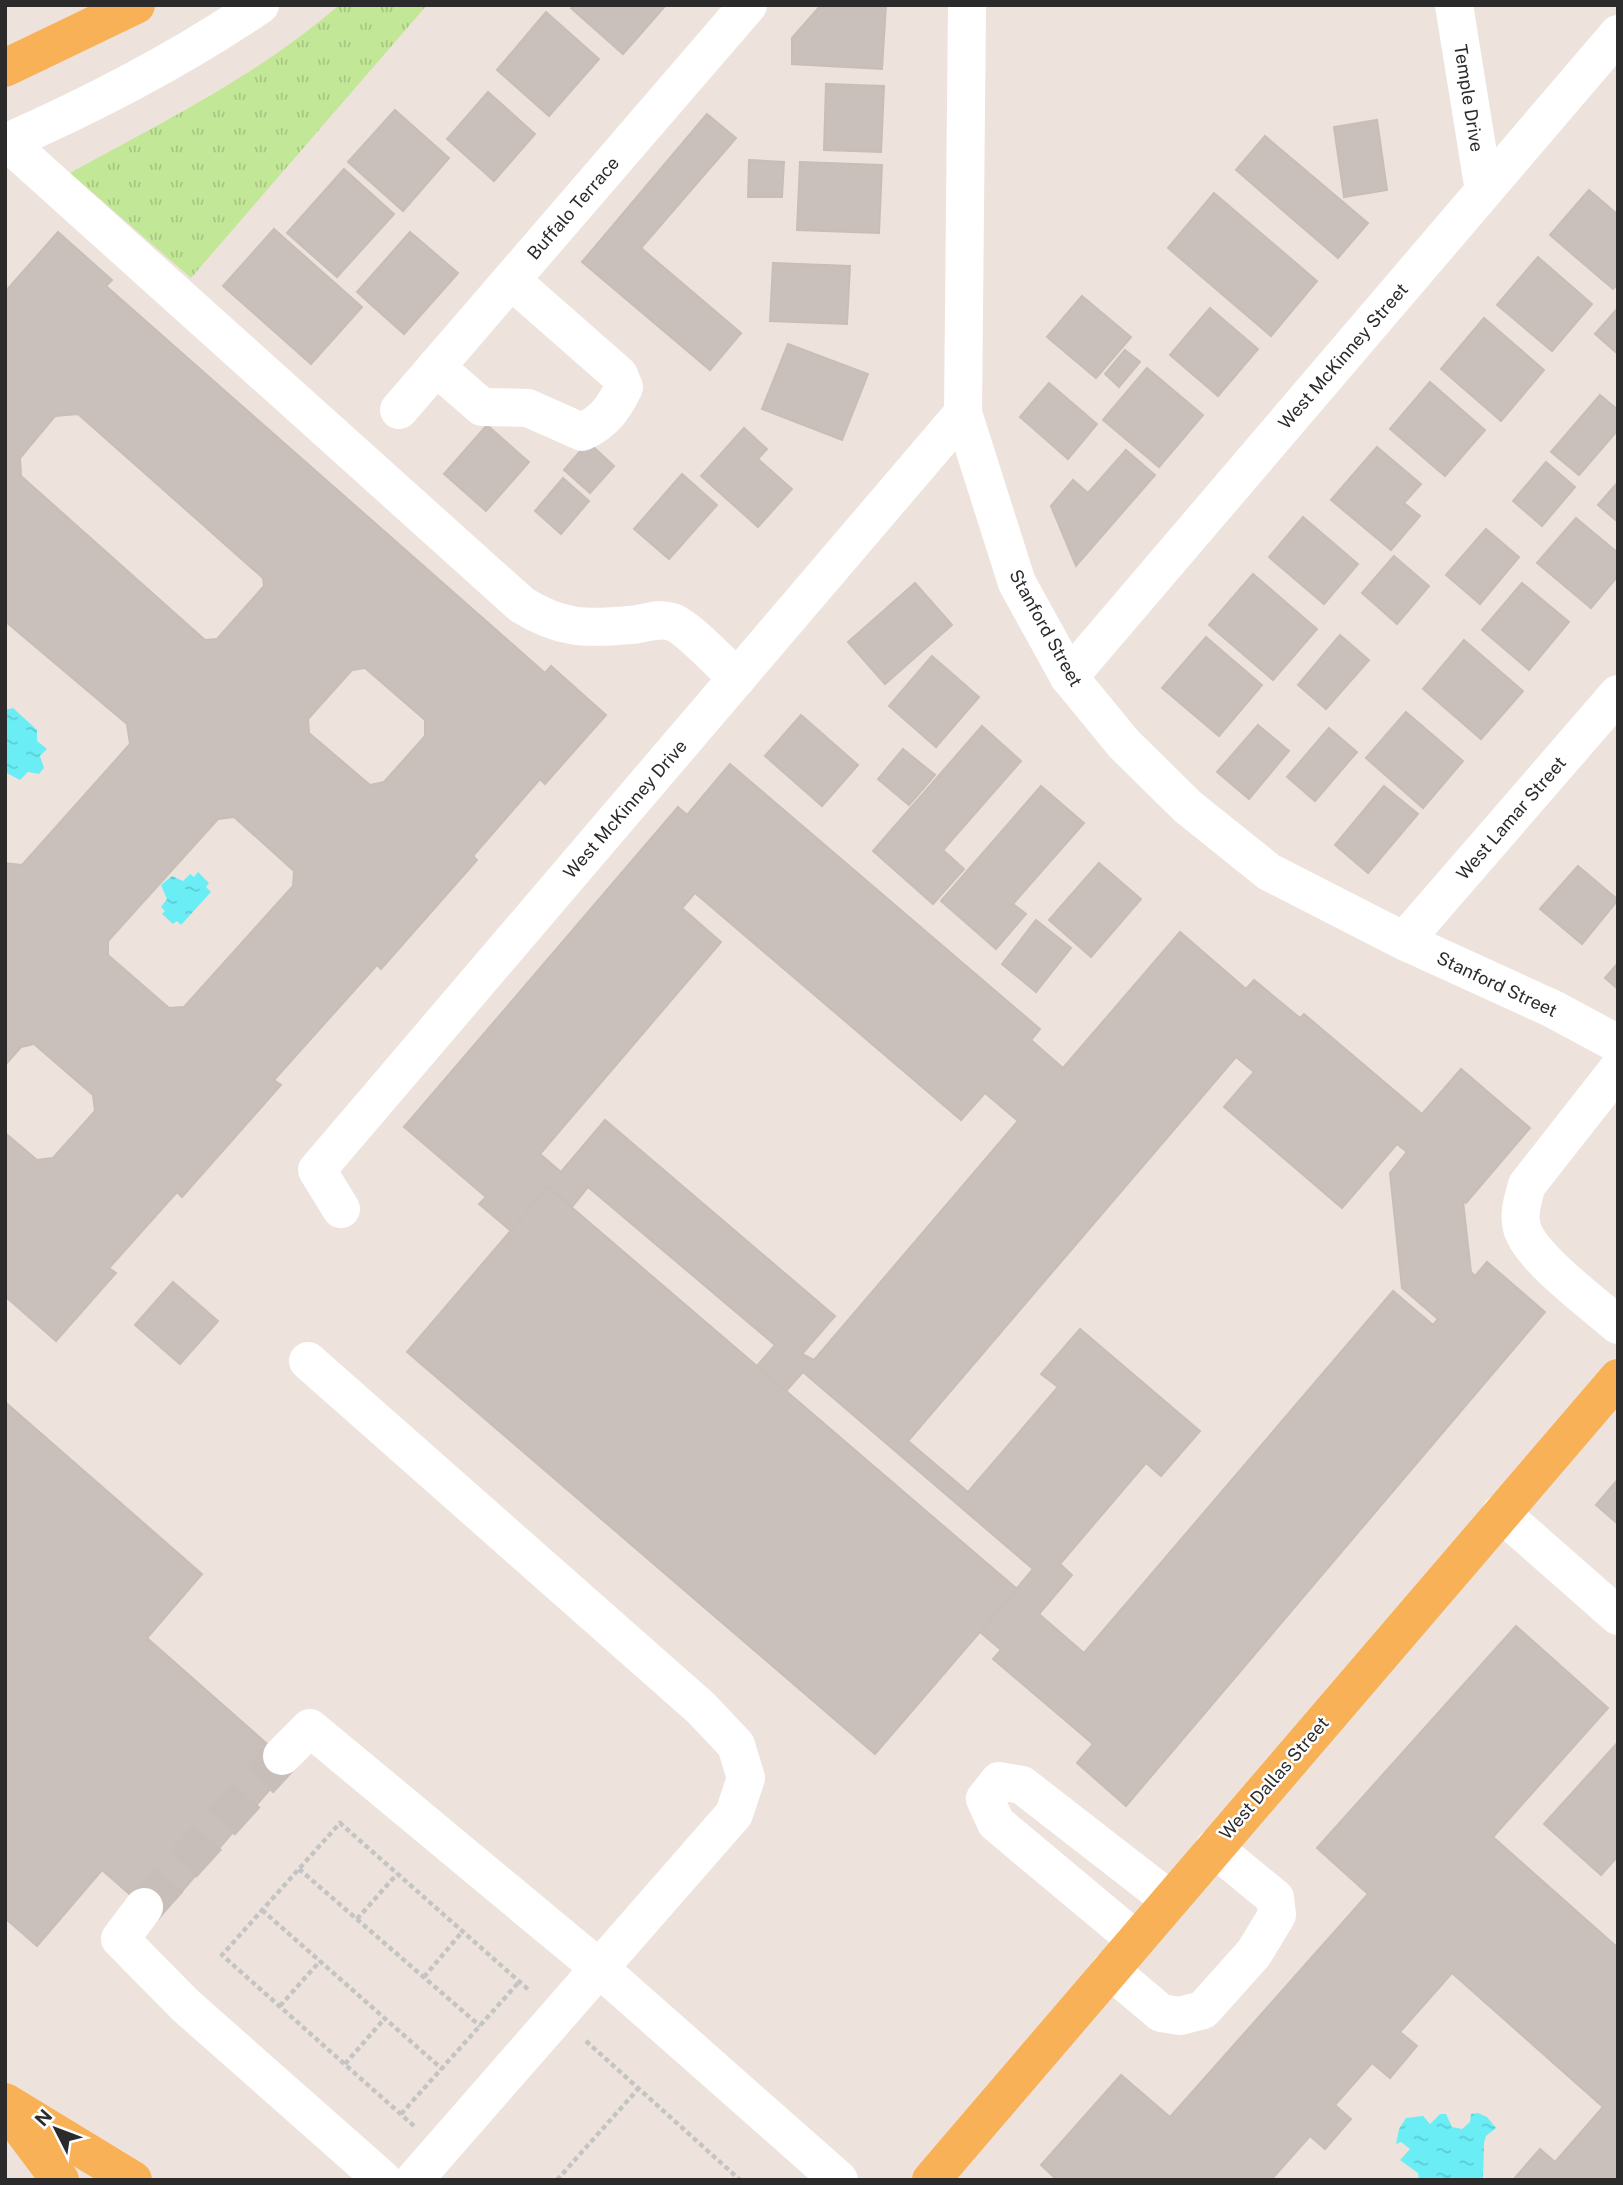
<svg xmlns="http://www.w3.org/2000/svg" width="1623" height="2185" viewBox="0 0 1623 2185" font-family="'Public Sans',sans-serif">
	<defs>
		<pattern id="grass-tufts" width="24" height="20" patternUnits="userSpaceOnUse" patternTransform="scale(1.75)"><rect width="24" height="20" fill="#c2e796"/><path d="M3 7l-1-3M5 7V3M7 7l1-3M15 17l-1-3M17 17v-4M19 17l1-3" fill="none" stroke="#a7c681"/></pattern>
		<pattern id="water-ripples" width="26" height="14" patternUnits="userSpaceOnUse" patternTransform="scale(1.75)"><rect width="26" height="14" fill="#6aedf5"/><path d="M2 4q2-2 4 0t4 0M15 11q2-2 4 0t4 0" fill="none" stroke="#5ccbd2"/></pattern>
	</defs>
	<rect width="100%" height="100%" fill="#eee3dc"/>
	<path fill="url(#grass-tufts)" d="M339 5H427L191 278 70 173C162 122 259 75 339 5Z"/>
	<g fill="url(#water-ripples)">
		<polygon points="13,708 37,730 37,741 47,749 40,756 44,768 39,774 28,772 20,780 5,772 5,710"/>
		<polygon points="198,872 209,883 206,887 211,892 181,925 177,921 173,924 162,914 165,911 161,907 167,899 161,885 172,876 183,881 190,874 194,877"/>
		<polygon points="1478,2113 1487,2117 1496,2128 1486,2136 1484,2143 1483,2180 1419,2180 1418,2173 1400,2160 1410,2149 1401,2142 1396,2144 1399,2129 1406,2118 1423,2116 1430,2124 1440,2114 1446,2114 1452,2127 1462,2129 1470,2122 1471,2114"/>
	</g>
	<g fill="#c9c0bc" stroke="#c9beb6" stroke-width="2" fill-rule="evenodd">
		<polygon points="573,5 666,5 623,54 571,8"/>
		<polygon points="821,5 886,5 882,69 792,64 792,38"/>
		<polygon points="546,12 599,59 549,116 497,70"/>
		<polygon points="826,84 884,86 881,152 824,150"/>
		<polygon points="488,92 535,134 494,181 447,139"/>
		<polygon points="395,110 449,158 403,211 348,162"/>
		<polygon points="707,114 736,138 641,248 741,333 710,370 582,262"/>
		<polygon points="1377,120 1387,190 1344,197 1334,127"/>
		<polygon points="1265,136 1368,223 1338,258 1236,170"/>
		<polygon points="749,160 784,162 782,197 748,197"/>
		<polygon points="800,162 882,165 879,233 797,230"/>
		<polygon points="344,169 394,214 337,277 287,233"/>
		<polygon points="1589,190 1618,215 1618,284 1613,289 1550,235"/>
		<polygon points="1214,193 1317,281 1271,336 1168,248"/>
		<polygon points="274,229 362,307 311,364 223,286"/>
		<path d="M58 232 112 280 106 286 545 673 551 666 606 715 545 784 540 779 473 856 477 860 381 969 377 965 274 1080 281 1085 182 1197 177 1192 109 1268 116 1273 56 1341 5 1296V1133L37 1160 53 1158 95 1111 93 1095 34 1044 21 1047 5 1065V863L22 865 130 744 127 724 5 621V292ZM78 414 263 578 264 586 217 639 205 640 21 476 20 458 55 416ZM365 668 425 720V736L384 782 370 785 309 733 308 719 352 670ZM234 817 294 871 293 886 184 1007 169 1008 108 955V941L218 819Z"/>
		<polygon points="410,232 458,273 404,334 357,292"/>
		<polygon points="1538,257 1592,304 1552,351 1497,305"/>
		<polygon points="773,263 850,266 847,324 770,321"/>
		<polygon points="1082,296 1131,337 1096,378 1047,337"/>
		<polygon points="1210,308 1258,349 1218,396 1170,355"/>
		<polygon points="1618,308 1618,354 1595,334"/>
		<polygon points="1484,318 1544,370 1501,421 1441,369"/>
		<polygon points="788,344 868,374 842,440 762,409"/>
		<polygon points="1125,350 1140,362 1119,387 1105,374"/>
		<polygon points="1147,368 1203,415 1159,467 1103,420"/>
		<polygon points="1430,382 1485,430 1445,476 1390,429"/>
		<polygon points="1049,383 1097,424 1068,459 1020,417"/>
		<polygon points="1600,395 1618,410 1618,430 1579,475 1551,452"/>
		<polygon points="487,425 529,462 486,511 444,474"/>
		<polygon points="744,428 767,449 758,459 792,489 758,527 701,476"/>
		<polygon points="588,442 614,466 590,493 564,470"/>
		<polygon points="1377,447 1421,484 1404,503 1420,516 1391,550 1331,500"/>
		<polygon points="1126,450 1155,475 1076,566 1051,506 1073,480 1088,493"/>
		<polygon points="1546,462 1575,487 1542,526 1513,501"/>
		<polygon points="682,474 717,505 669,559 634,529"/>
		<polygon points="563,478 589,501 561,534 535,511"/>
		<polygon points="1618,482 1618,522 1598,505"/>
		<polygon points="1303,517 1358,564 1324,604 1269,557"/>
		<polygon points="1576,518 1618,553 1618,576 1591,608 1537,563"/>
		<polygon points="1486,529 1519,557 1480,604 1446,575"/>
		<polygon points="1394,556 1429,586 1397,624 1362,593"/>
		<polygon points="1253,574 1317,629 1273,680 1209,625"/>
		<polygon points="915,583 952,625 885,684 848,642"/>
		<polygon points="1522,583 1569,622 1529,670 1482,630"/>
		<polygon points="1340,635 1369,660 1326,709 1298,685"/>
		<polygon points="1206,637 1262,685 1219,736 1162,688"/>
		<polygon points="1464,640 1523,691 1481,739 1423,689"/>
		<polygon points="932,656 979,697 936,747 889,706"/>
		<polygon points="1406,712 1463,761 1423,808 1366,758"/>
		<polygon points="801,715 858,765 822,806 765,756"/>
		<polygon points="1258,725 1289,751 1249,799 1217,772"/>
		<polygon points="982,726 1021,761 943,850 964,869 933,904 873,851"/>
		<polygon points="1329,728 1357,752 1315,801 1287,777"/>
		<polygon points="903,749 935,775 909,805 878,779"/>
		<path d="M730 764 1040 1029 1031 1040 1063 1068 1180 932 1246 989 1254 980 1300 1018 1304 1014 1422 1114 1461 1069 1530 1128 1466 1203 1463 1201 1471 1272 1475 1276 1487 1262 1545 1312 1126 1806 1077 1763 1093 1744 993 1659 1001 1650 980 1632 1033 1569 803 1372 786 1391 757 1366 775 1345 588 1187 572 1207 548 1187 511 1231 479 1204 486 1197 404 1127 678 807 687 815ZM695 893 961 1120 985 1093 1018 1121 814 1360 802 1354 835 1316 605 1120 561 1172 540 1154 721 942 682 908ZM1236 1057 1254 1072 1224 1107 1342 1208 1397 1144 1407 1152 1390 1173 1402 1288 1438 1319 1433 1325 1393 1291 1084 1653 1039 1614 1072 1575 1060 1564 1146 1463 1161 1476 1200 1431 1080 1329 1041 1374 1058 1387 968 1492 908 1441Z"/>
		<polygon points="1041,786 1084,823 1013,904 1026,914 996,949 941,901"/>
		<polygon points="1384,786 1418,814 1368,873 1335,845"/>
		<polygon points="1099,863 1141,899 1091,957 1049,920"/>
		<polygon points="1578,866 1618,900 1582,944 1540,909"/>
		<polygon points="1036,920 1071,948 1036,992 1002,964"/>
		<polygon points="1618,963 1618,989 1605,978"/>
		<polygon points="548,1187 1017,1589 875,1754 407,1352"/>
		<polygon points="173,1282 218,1321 180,1364 135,1325"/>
		<polygon points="5,1402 202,1574 147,1638 291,1765 158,1919 102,1870 37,1946 5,1918"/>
		<polygon points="1618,1479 1618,1524 1596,1505"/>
		<polygon points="1516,1626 1608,1708 1493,1837 1618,1948 1618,2180 1513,2180 1540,2149 1555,2162 1603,2107 1452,1973 1400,2032 1417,2046 1390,2078 1372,2063 1335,2105 1351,2119 1325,2149 1310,2136 1271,2180 1057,2180 1041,2165 1121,2075 1170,2117 1368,1894 1317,1848"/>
		<polygon points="1618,1742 1618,1856 1601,1875 1544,1824"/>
	</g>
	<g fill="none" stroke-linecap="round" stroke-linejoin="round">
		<polyline stroke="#c7beb9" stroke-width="38" stroke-dasharray="38 19" stroke-linecap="butt" points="144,1907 282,1756"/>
		<g stroke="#c4c4c4" stroke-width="4.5" stroke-dasharray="5 3.5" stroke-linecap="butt">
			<polyline points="299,1869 480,2026"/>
			<polyline points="262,1910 442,2069"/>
			<polyline points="357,1919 397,1874"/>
			<polyline points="424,1977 462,1932"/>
			<polyline points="280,2006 320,1961"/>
			<polyline points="586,2041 740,2180"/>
			<polyline points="345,2064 385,2018"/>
			<polyline points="401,2114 519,1982"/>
			<polyline points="414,2126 222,1955 340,1823 530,1991"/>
			<polyline points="557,2180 638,2089"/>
		</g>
		<g stroke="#fff" stroke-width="38">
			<polyline points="967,5 963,413 1017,583 1069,677 1124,744 1188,807 1269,872 1404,941 1553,1009 1618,1044"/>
			<polyline points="1454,5 1484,191"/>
			<path d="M7 142 522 605C561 629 585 629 630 625 645 624 658 617 672 622 686 626 724 666 737 678"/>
			<path d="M5 143C94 104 179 60 260 5"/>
			<path d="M436 367 482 407 528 408 582 432C604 422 614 408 624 387L619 375 511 280"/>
			<polyline points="399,410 748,5"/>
			<polyline points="1069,677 1618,34"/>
			<polyline points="1404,941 1618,694"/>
			<path d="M1618 1069 1527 1185C1523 1199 1518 1214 1522 1228 1530 1257 1594 1304 1618 1325"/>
			<polyline points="341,1209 317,1170 963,413"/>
			<polyline points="308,1361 701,1708 736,1745 746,1778 734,1814 414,2180"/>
			<polyline points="1501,1513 1618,1616"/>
			<polyline points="282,1756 310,1728 599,1968 839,2180"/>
			<polyline points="144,1907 120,1939 185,2005 383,2180"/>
			<polyline points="1136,1940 996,1823 985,1799 999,1781 1022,1785 1170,1900"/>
			<polyline points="1110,1970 1161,2013 1180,2016 1203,2010 1254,1953 1277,1915 1275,1898 1214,1848"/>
		</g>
		<g stroke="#f8b157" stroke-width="38">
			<polyline points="5,68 136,5"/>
			<polyline points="5,2102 133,2180"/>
			<polyline points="9,2112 60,2180"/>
			<polyline points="931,2180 1618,1378"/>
		</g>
	</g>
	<g text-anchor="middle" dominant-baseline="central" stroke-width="5" stroke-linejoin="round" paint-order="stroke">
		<g font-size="18" fill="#2b2b2b" stroke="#fff">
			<text transform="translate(1469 98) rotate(81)">Temple Drive</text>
			<text transform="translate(573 208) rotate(-49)">Buffalo Terrace</text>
			<text transform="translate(1343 356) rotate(-49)">West McKinney Street</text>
			<text transform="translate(1046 628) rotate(61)">Stanford Street</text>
			<text transform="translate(625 809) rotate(-49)">West McKinney Drive</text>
			<text transform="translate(1511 818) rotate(-49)">West Lamar Street</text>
			<text transform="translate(1497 984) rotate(25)">Stanford Street</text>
			<text transform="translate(1274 1778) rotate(-49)">West Dallas Street</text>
		</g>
	</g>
	<rect width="1623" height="2185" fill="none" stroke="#2b2b2b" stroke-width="14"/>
	<g transform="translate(56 2129) rotate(312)" stroke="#ffffff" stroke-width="5" paint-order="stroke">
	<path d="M0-5L12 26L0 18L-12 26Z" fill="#2b2b2b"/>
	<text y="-10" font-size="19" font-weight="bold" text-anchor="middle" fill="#2b2b2b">N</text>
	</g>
</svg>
